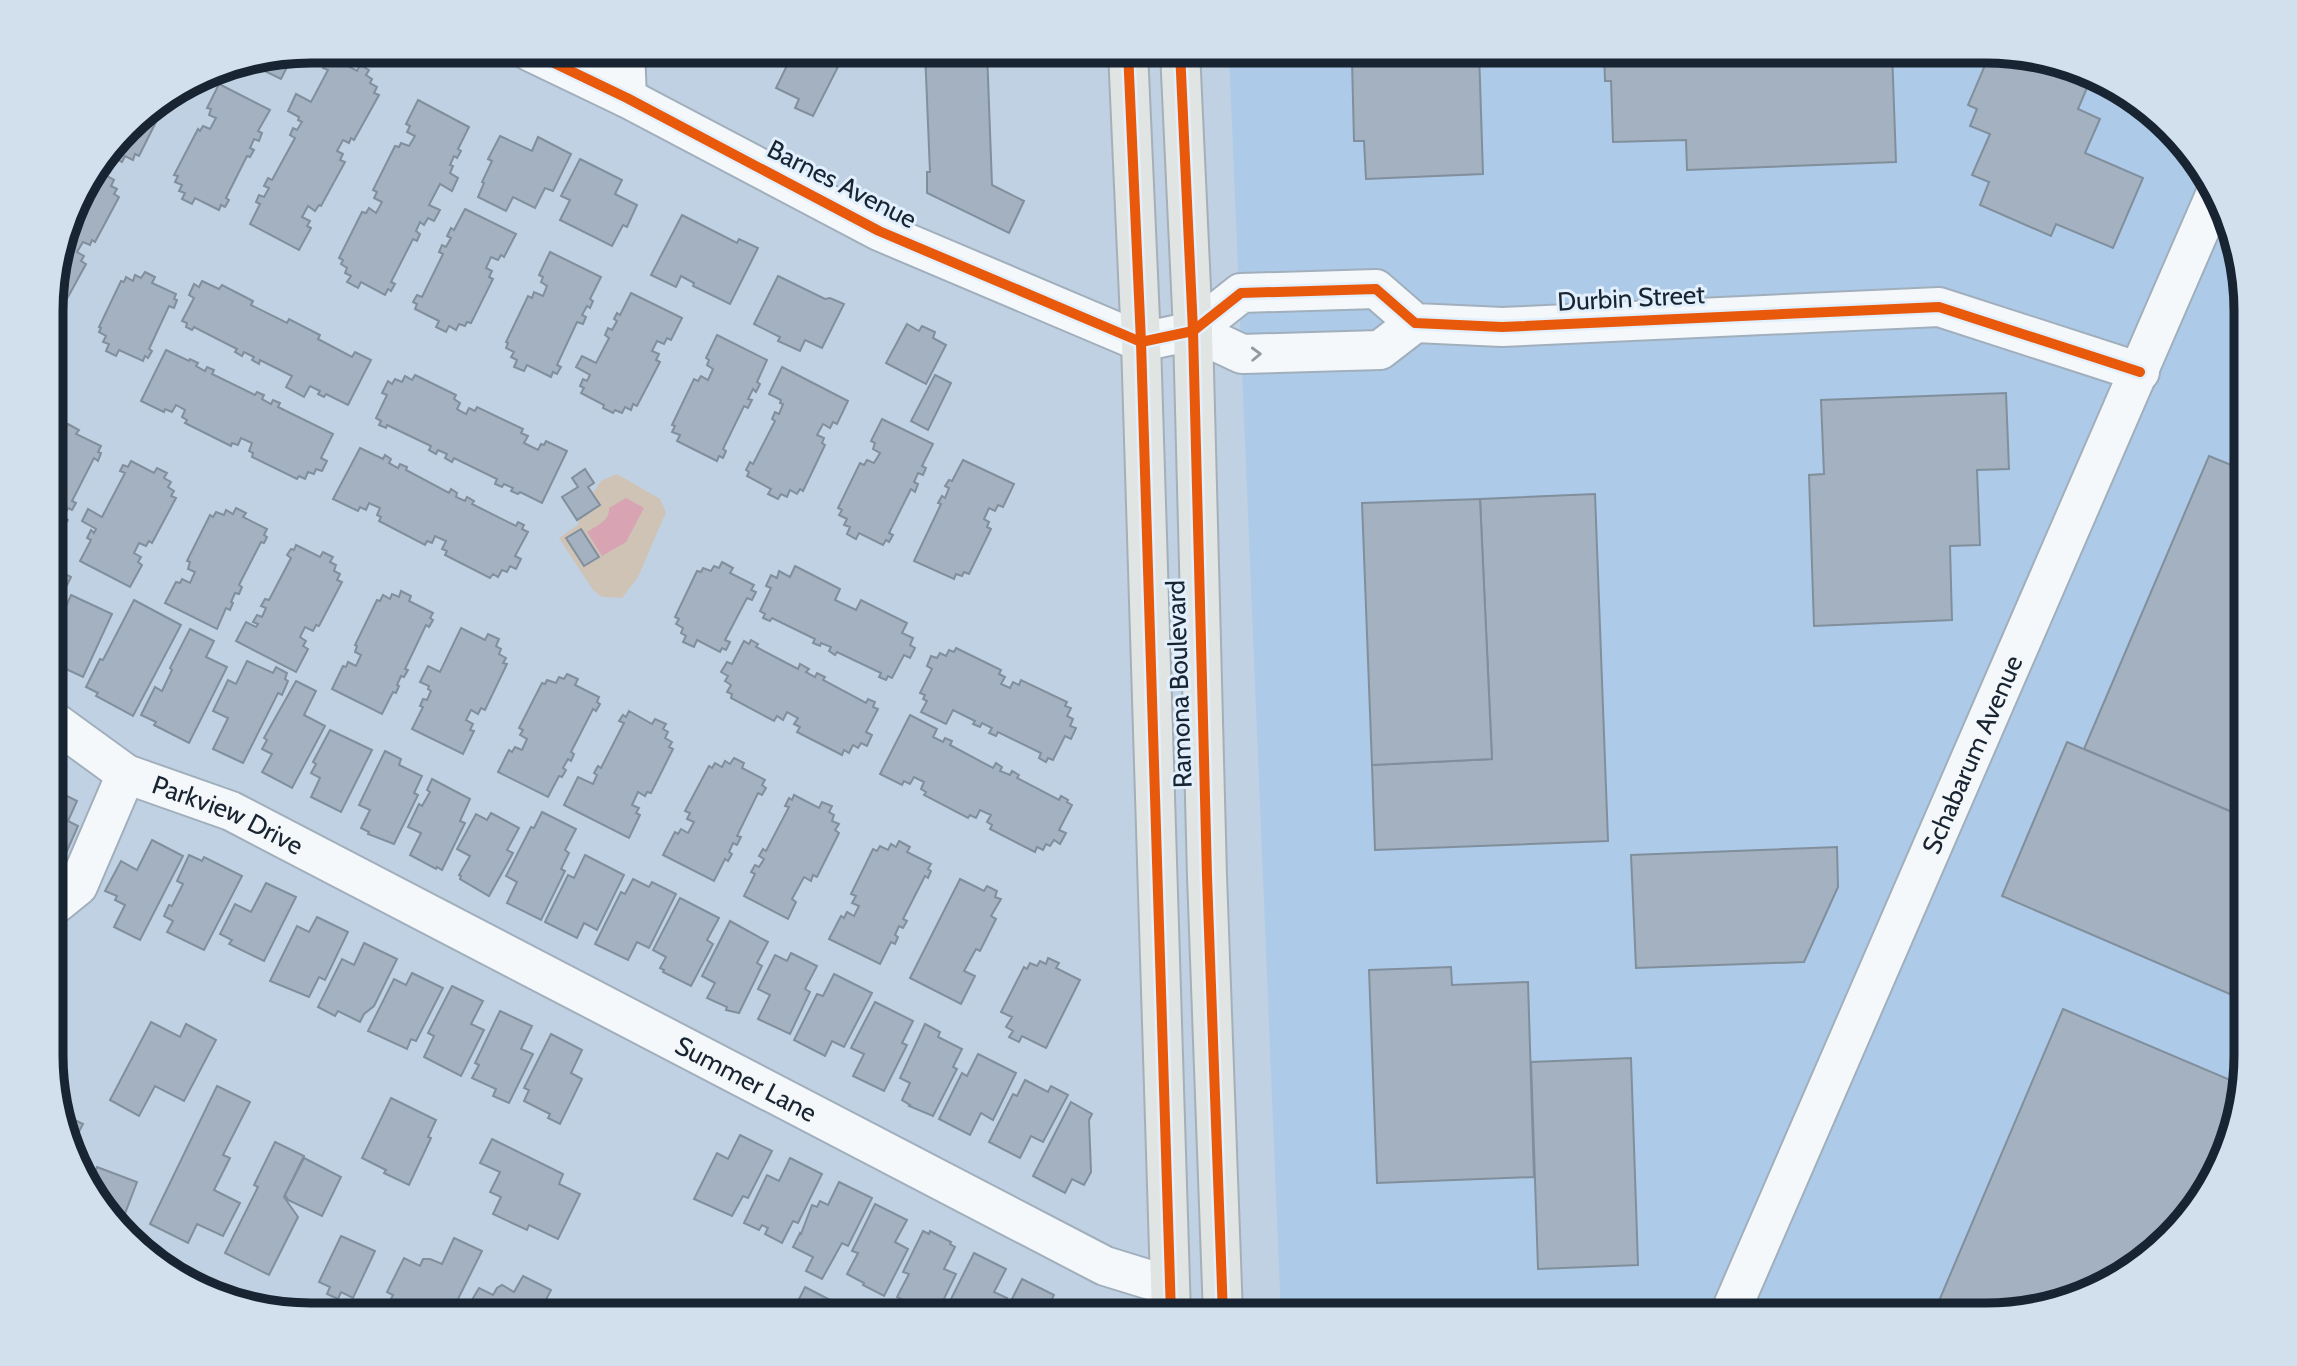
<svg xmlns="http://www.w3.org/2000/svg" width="2297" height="1366" viewBox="0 0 2297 1366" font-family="Cabin,sans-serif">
	<rect width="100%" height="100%" fill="#bfd1e3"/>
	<polygon fill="#adcbe8" points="1229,51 1986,51 2054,60 2116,86 2170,127 2211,181 2246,294 2246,1072 2211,1185 2170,1239 2116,1280 2003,1315 1281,1315"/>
	<polygon fill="#cfc3b5" points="617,474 660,499 666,512 638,577 622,598 602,597 593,590 559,538 579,524 577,520 600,505 593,493 601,481"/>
	<path fill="#d8a4b3" d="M626 498 644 508 626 542 602 556 587 532C597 525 610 521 609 508Z"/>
	<g fill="#a3b1c0" stroke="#818f9d" stroke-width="2">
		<polygon points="794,51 833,51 831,53 842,59 813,116 795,108 799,99 776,88"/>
		<polygon points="925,51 987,51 992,185 1024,201 1009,233 927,193 927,172 930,172"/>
		<polygon points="1331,51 1479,51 1483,174 1366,179 1364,141 1354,141 1352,60 1331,61"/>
		<polygon points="1604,51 1892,51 1896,162 1687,170 1686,140 1613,142 1611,81 1605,81"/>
		<polygon points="1991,51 2054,60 2092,76 2078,109 2100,119 2085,153 2143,178 2113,248 2056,224 2051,236 1980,205 1989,182 1972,175 1990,134 1970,126 1977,109 1968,105"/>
		<polygon points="298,53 295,60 291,59 281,79 248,63"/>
		<polygon points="333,58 357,71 360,65 369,70 366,75 372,79 370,83 377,87 374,93 379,95 354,140 351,138 349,143 343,140 337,151 343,154 340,160 345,162 321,206 319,205 315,211 308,206 302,217 310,221 307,226 311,228 299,250 250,224 260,204 256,202 259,195 264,197 269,188 264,186 268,178 272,180 295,138 290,135 293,128 297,130 302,122 298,120 299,117 288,111 296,94 311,102 328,70 323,68 327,61 330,63"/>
		<polygon points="219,84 270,110 258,131 262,133 259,141 254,139 250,148 254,150 250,157 247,156 226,198 229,200 225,207 221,205 219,210 195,198 192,204 182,199 185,193 179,191 182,185 175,182 178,176 174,175 198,129 200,131 203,126 210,129 216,118 209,115 211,109 207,108"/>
		<polygon points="418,100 469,127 458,149 461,151 457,158 454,156 450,165 453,166 450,173 458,178 452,191 440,184 429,205 440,210 434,221 428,218 424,225 420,222 416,231 420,234 417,241 413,239 391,282 395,284 391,291 388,289 385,295 361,282 358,288 347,282 351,276 345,273 347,268 341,264 343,260 339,258 362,212 366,213 369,208 376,213 382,202 374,198 377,192 373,190 395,146 399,147 401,143 409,146 415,136 407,132 410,126 406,124"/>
		<polygon points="152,108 161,112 139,156 135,154 133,160 125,156 122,162 117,159 114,165 105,160 139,116"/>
		<polygon points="500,136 532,151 538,137 571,154 553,191 545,188 535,208 513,197 506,211 478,197 484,183 482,182 492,161 488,159"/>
		<polygon points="580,159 622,180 615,194 637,205 627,227 623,225 612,246 560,220 570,200 561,196"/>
		<polygon points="100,167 110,172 107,176 114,180 111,186 117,189 114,194 119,197 95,242 92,240 90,245 83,242 77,252 84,256 81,261 86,264 62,308 58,306 56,311 53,310 53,277 78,196"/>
		<polygon points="465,209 516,234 504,257 501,255 498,260 491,257 486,268 492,271 489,277 493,279 471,323 467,322 465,326 459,324 456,330 449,326 446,332 436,327 439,321 415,309 417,304 413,302 417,295 422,297 443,254 439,252 442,245 446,247 451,238 447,236 451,228 454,230"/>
		<polygon points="682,215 737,243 739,239 758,248 730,304 693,286 694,283 681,276 676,287 651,275"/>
		<polygon points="550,252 601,277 590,299 593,301 590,308 587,306 582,315 586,317 583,324 577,322 557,365 561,367 557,374 553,372 551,377 527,365 524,371 514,367 517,360 511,357 514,352 506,348 508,343 506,342 528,296 532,298 534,292 543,296 547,286 541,282 543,277 539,275"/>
		<polygon points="145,272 155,277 152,283 176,294 174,299 177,300 174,308 169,306 149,349 152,351 148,358 145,356 143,361 119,350 116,356 106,351 109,344 103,342 106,336 99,332 101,328 99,327 121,281 124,282 126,277 133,281 135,275 141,278"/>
		<polygon points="778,276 825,299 830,298 844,304 822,348 805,340 800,351 778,341 780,337 754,324"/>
		<polygon points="202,281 219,289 222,285 253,301 251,305 287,323 289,319 320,335 318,339 352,357 355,352 371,360 348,405 326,394 324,397 318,394 320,391 310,386 304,397 286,387 292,376 260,360 259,364 252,360 254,357 244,352 242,356 235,352 237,349 194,327 192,330 186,327 187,323 182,321 194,298 189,295 194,284 199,287"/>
		<polygon points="631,293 682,318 671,340 667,338 664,344 657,341 652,351 659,354 656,360 660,362 637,406 633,404 631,410 625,407 622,413 615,410 613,413 603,408 604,405 581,393 584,388 580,386 583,379 587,381 590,375 576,367 582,356 596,363 609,338 605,335 608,328 612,330 617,321 614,319 617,313 620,315"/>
		<polygon points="907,324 919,331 922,326 935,332 933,338 946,345 926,384 886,363"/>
		<polygon points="717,335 767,360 757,382 760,384 756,392 753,389 748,399 752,400 748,408 744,406 723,449 726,451 723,458 719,456 717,461 677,441 680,435 672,432 675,426 672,425 694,379 698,381 701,376 708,380 713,369 707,365 709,360 706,358"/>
		<polygon points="166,350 189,361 190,359 198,363 196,366 205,371 207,367 214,370 212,374 255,395 257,392 264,395 262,399 271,404 273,400 280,403 278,407 333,434 321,458 327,461 322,471 316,469 314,474 308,472 305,479 299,476 297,479 252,457 253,453 249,451 252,443 241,438 238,445 232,443 231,446 185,423 187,420 182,417 185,410 176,405 172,412 165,409 164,412 141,401"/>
		<polygon points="782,367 848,401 837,424 833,422 830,428 823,424 817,435 824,438 822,443 825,445 803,491 800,489 797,494 790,490 787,497 781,494 778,499 768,494 771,489 747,476 749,472 746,470 750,462 753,464 775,421 772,419 775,412 779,414 783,404 780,403 781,400 769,394"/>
		<polygon points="415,375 456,395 454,399 460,403 457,409 466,414 469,408 475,411 477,407 523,429 521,433 528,436 524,443 538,450 541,444 544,445 546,441 567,451 542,503 520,492 518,494 511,491 513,488 504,484 502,487 495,484 497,479 454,458 452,462 445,458 447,454 438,450 436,454 429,450 431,446 387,425 386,428 379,425 381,421 376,418 387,395 382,393 388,381 392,384 395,379 402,382 405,376 412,380"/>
		<polygon points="935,375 951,383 928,430 911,421"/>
		<polygon points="2006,393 2009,469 1977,470 1980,545 1950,546 1952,620 1814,626 1809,475 1824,474 1821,400"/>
		<polygon points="882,419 933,444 922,466 926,468 923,475 918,473 914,482 918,484 915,492 911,489 889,533 893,535 889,542 886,540 883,545 859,533 856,539 847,534 850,527 844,525 847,519 839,515 842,510 838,508 860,463 864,465 867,460 874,463 880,453 873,449 875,443 871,441"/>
		<polygon points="68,424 79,430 76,434 101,446 98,452 101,453 98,461 94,458 72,501 76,503 72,510 68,508 64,517 68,520 64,526 61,524 53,540 53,430 57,433 60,427 65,429"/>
		<polygon points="360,448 383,459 385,455 391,459 389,463 398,468 400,464 407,467 406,470 449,493 451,489 457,493 456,497 465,501 467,497 474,501 472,504 516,526 518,522 524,525 522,529 528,532 515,556 521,559 516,569 510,566 507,572 502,570 498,577 493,574 490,578 445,555 447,551 442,549 446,541 435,536 432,543 427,541 425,545 379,521 381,517 377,515 380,508 369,503 366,510 360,507 358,511 333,499"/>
		<polygon points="2209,456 2246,471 2246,818 2084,749"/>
		<polygon points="963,460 1014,484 1003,507 998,505 995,511 989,508 984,519 989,522 987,527 991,529 969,574 964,572 962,576 956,574 954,579 914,561 941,504 938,503 942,496 945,498 949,488 945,486 949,480 952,481"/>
		<polygon points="131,461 154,473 157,468 167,473 164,478 171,482 168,487 174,491 171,496 176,498 152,543 149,541 146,546 139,543 134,553 141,557 138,562 142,565 130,587 80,561 91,540 87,538 91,530 94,533 96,529 82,521 88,509 102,517 125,473 120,471 123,465 128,467"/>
		<polygon points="585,469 594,483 588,487 600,505 577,520 562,497 578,487 572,478"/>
		<polygon points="1595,494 1608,841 1375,850 1372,765 1492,759 1480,499"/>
		<polygon points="1480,499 1492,759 1372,765 1362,503"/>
		<polygon points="236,508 246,513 243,517 267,529 264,535 267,537 264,543 261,542 239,585 242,587 239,594 235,593 231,602 233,603 230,610 226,608 217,629 165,603 176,582 180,583 182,579 190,583 195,572 188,569 190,562 187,561 210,515 213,517 216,512 224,515 226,510 233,514"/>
		<polygon points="581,529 599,557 584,566 566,538"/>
		<polygon points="296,545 320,557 323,552 333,557 330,562 336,565 334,571 340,574 337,580 342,582 319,626 316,625 313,631 305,627 300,637 306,641 303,646 308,649 296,672 236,641 246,622 256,627 258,624 253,622 257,615 262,617 266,608 261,606 265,599 269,600 291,558 287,555 291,549 294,550"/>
		<polygon points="722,562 733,568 730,573 754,585 751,590 756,592 752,600 747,598 725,640 730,642 726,650 722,648 720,652 697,640 694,647 683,642 686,636 681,633 683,628 676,624 679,619 675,617 697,571 701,572 703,568 711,571 714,566 719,568"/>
		<polygon points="795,566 840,589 835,600 856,610 861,600 907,623 902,633 913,638 910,645 915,648 910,658 904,655 892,678 888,676 886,680 879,677 881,673 837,652 835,655 829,651 831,647 821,643 820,646 813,643 815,639 772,618 770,621 763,618 765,614 760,611 771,588 766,586 771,575 777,578 779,571 790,577"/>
		<polygon points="53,568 71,577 53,614"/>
		<polygon points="401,591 411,596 409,601 433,613 430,618 433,620 429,627 426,625 405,669 408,670 404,677 401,676 397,685 399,686 396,693 393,692 382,714 332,689 343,666 346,667 348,662 356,666 361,655 355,652 357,646 355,645 377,600 380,601 383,595 390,599 392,594 399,597"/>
		<polygon points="71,595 112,614 83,677 53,663 62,643 53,639 57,630 56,629"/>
		<polygon points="134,600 181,625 133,716 96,696 98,693 86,687 100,659 103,660"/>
		<polygon points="461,628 485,640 488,634 499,639 496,646 501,649 499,654 506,658 503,663 507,664 485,710 481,708 478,714 471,710 466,720 473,724 470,730 474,731 463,754 412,729 423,707 420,706 423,699 427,700 431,691 428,689 429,686 420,682 428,666 440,672"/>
		<polygon points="190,629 214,641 206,657 227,667 189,743 154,725 156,722 141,715 155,687 162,691 172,670 170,668"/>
		<polygon points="751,640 758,644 756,647 798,669 800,664 809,669 806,672 815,677 817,673 825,677 823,680 866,703 868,699 875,702 873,707 878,709 866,732 872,735 867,746 861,743 858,748 853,745 849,753 844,750 842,755 797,732 800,727 794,724 798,718 787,712 783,720 777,716 774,721 731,698 732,694 727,692 731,685 725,681 728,676 721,672 727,662 732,664 744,641 749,644"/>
		<polygon points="956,648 1001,670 999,674 1005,677 1001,684 1010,688 1013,682 1019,685 1021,680 1067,702 1065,706 1071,708 1067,716 1073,719 1070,726 1076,728 1071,739 1065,736 1053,760 1048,758 1046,762 1039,758 1041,753 998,732 996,736 989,733 992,728 982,723 980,727 973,724 975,721 953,710 946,724 921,712 927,701 923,699 925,695 920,693 932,669 927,666 931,656 937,658 940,653 946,656 949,650 954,652"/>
		<polygon points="247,661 273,673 276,667 287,673 285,679 288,681 282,695 278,693 243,763 213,749 228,718 213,711 228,680 236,684"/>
		<polygon points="567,674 578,679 575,685 599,697 597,702 600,704 596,711 593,709 571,752 574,754 571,761 568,759 563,768 566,770 562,777 559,776 548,797 498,772 509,750 512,752 515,747 522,750 527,739 520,735 523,730 519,728 542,683 545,684 547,680 556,683 559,677 564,679"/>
		<polygon points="296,681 316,691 304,715 325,726 292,788 262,772 272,754 262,749 267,740 264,738"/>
		<polygon points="629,711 652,724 655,719 666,724 663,729 668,732 665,738 672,742 669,747 673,749 651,793 647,792 645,796 638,792 632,805 639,808 636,813 640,815 629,838 564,805 578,777 593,784 597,775 594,773 598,766 601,768 624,723 619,721 623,715 626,717"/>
		<polygon points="910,715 937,729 933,737 943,742 945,738 952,741 950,745 993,768 996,763 1002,767 1000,771 1010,775 1012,771 1019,775 1017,778 1059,800 1061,796 1068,800 1067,802 1072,805 1059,830 1066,833 1060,844 1054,840 1050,846 1046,844 1043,850 1037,847 1035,852 990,829 992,825 987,822 991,815 980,810 976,818 970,815 968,818 924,795 926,792 921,789 924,782 914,777 910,784 904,781 902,785 880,774"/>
		<polygon points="330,730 372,750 341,812 311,797 320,778 311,773 316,764 313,762"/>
		<polygon points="2067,742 2246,818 2246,1001 2002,896"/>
		<polygon points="385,751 401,759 399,765 422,776 414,793 418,795 394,844 368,834 369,832 361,828 370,810 359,805"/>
		<polygon points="734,758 744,763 742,768 765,780 762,785 766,788 762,795 758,793 737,836 741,837 737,845 733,843 729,852 732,854 728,861 725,859 714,881 663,855 675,832 678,834 681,829 688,833 694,822 687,819 690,813 685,811 709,766 712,768 715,763 722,767 725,761 730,764"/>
		<polygon points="432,779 470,799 460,821 465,823 442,870 437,867 436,869 410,855 421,833 408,827 419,804 422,806 430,792 427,790"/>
		<polygon points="53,789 77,801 68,821 78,826 60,867 53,864"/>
		<polygon points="794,795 819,808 822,802 832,806 829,812 834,815 832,821 839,824 835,830 839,833 817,877 813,875 811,881 804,877 792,899 796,902 788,919 744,896 755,874 751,872 755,865 759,867 764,859 759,856 763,849 766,851 789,807 785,806 789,798 792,800"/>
		<polygon points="542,812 576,829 565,850 569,853 561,869 565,871 541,920 507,903 517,882 506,876 531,827 534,828"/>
		<polygon points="491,813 519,828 507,850 513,853 489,896 460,879 461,876 459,875 470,856 457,849 476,814 487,820"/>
		<polygon points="152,840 183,856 140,940 114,927 125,905 115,900 117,896 105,891 121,861 137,870"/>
		<polygon points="899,841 910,847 907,852 931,864 928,869 931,871 928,878 925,876 903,919 907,921 903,928 899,926 895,935 898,937 895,944 891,942 880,964 829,939 841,916 844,918 847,912 854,916 859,906 852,903 856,896 851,894 873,849 877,851 880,846 888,850 891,844 896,847"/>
		<polygon points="1837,847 1838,887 1804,962 1636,968 1631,855"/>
		<polygon points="189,855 202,861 204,857 242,876 204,950 167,932 173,921 164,916 169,905 172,906 183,884 177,881"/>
		<polygon points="585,855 624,875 597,930 584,923 577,938 545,922 568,875 574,878"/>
		<polygon points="633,879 649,887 652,882 676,894 649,948 637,942 628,960 595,944 621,892 625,894"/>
		<polygon points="960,879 984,891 987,886 997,891 995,897 1001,899 991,916 996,919 980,951 976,949 964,971 975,976 961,1004 910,978"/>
		<polygon points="266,883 296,897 264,961 229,944 232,940 220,934 235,904 251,912"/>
		<polygon points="680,898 719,918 707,940 713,944 691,986 663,972 664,970 660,968 666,957 653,950"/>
		<polygon points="317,917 348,932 325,980 319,977 309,997 270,981 297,926 309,932"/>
		<polygon points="730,921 768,942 757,963 762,966 739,1013 726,1010 727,1007 707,998 715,983 702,976"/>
		<polygon points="364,943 397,959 374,1006 364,1014 360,1022 338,1011 335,1016 318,1007 342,959 354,965"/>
		<polygon points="791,953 817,966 805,989 810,992 790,1034 758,1019 770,995 758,989 775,955 787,961"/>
		<polygon points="1048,958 1059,963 1056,968 1080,980 1046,1048 1022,1036 1019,1042 1009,1037 1013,1031 1006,1027 1012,1017 1001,1012 1024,967 1027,969 1030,963 1037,966 1040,961 1046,964"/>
		<polygon points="1451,967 1452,985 1528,982 1534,1177 1377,1183 1369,970"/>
		<polygon points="412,973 443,988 416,1041 411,1039 407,1049 368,1031 394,979 406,985"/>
		<polygon points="834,974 872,993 844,1047 832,1041 825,1056 794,1040 817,994 823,996"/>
		<polygon points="452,986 483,1001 471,1024 484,1030 461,1076 424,1057 434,1036 428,1033"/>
		<polygon points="875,1002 913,1021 902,1043 907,1045 884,1091 853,1076 864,1054 851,1048"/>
		<polygon points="2063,1009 2242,1085 2211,1185 2170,1239 2116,1280 2003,1315 1933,1315"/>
		<polygon points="500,1011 532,1026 521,1049 533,1054 509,1103 493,1096 496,1089 472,1078 479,1065 475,1063"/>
		<polygon points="151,1022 180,1037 186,1024 216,1040 184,1101 155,1086 139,1116 110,1100"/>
		<polygon points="925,1024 940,1032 938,1037 962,1049 953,1067 957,1069 933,1116 909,1106 910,1105 902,1100 910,1083 900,1078"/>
		<polygon points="551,1034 582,1050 571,1073 582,1079 560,1124 548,1118 550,1114 524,1101 529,1090 524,1088"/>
		<polygon points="978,1054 1016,1073 993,1120 981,1113 970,1135 939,1119 962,1073 967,1076"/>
		<polygon points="1631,1058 1638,1265 1538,1269 1531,1062"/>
		<polygon points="1025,1080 1048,1092 1051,1086 1068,1095 1043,1142 1031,1136 1020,1158 989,1142 1013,1094 1017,1096"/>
		<polygon points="217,1086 250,1102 223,1155 230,1158 214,1190 240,1203 223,1236 197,1224 188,1243 150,1224"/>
		<polygon points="391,1098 436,1120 428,1137 431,1138 409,1185 384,1173 386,1170 362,1158"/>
		<polygon points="1071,1102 1092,1114 1089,1120 1091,1172 1084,1185 1072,1179 1065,1193 1033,1176"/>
		<polygon points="62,1114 83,1124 73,1143"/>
		<polygon points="740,1135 772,1151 748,1198 743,1196 732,1216 694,1199 717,1153 728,1159"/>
		<polygon points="492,1139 563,1174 559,1184 580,1194 558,1239 529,1225 527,1230 493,1214 501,1197 490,1192 500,1172 480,1163"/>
		<polygon points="275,1142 304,1156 284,1197 298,1217 269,1275 225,1253 258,1187 254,1185"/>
		<polygon points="304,1158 341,1177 322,1216 288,1200 285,1195"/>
		<polygon points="790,1158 822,1174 798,1223 793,1221 782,1243 765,1234 768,1228 762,1225 759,1230 744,1223 767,1175 779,1181"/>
		<polygon points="97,1167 137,1182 121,1224 95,1200 98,1192 90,1189 89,1186"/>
		<polygon points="839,1182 872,1198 848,1246 842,1243 822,1279 806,1271 813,1257 793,1247 800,1233 801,1234 812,1205 817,1207 820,1201 828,1205"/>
		<polygon points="875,1204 907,1220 895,1242 908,1249 884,1296 863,1285 864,1283 847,1274 858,1253 852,1251"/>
		<polygon points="923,1231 929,1234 930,1231 951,1242 950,1244 955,1247 944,1269 956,1274 939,1309 928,1303 924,1310 897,1297 909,1274 903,1272"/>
		<polygon points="341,1236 375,1251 353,1298 341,1292 338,1299 327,1294 330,1287 319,1282"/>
		<polygon points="454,1238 482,1251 450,1315 383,1315 393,1295 387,1292 404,1258 420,1266 423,1259 430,1259 442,1264"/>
		<polygon points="974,1253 1006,1269 994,1292 1007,1298 998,1315 948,1315 950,1310 948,1305"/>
		<polygon points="523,1276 551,1290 538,1315 463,1315 479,1288 493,1295 497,1288 502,1285 514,1292"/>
		<polygon points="1022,1279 1054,1295 1044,1315 1004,1315"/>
		<polygon points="805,1287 859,1315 791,1315"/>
		<polygon points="604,1305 625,1315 599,1315"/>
	</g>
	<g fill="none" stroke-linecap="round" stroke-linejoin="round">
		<g stroke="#a1afbd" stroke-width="42">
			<g id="street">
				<polyline points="529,51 627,98 879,231 1141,342 1193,331 1241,293 1376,289 1415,323 1502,327 1939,307 2140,372"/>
				<polyline points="625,51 627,98"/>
				<polyline points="1193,331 1242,354 1380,350 1415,323"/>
				<path id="s1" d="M53 721 126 774 231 811 1105 1266 1170 1286"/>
				<polyline points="53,903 57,903 78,886 126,774"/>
				<path id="s2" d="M1729 1315 2215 195"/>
			</g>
		</g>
		<g stroke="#a5afb8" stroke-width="42">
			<g id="primary">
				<polyline points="1128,51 1141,342 1171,1315"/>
				<polyline points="1180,51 1193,331 1207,876 1223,1315"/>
			</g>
		</g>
		<use href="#street" stroke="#f5f8fb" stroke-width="38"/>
		<use href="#primary" stroke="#e0e5e3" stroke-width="38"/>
		<g stroke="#e2effd" stroke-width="15">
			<g id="cycleway">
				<polyline points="529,51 627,98 879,231 1141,342"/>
				<polyline points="1128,51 1141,342 1171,1315"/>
				<polyline points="1180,51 1193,331 1207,876 1223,1315"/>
				<polyline points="1141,342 1193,331 1241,293 1376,289 1415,323 1502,327 1939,307 2140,372"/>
			</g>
		</g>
		<use href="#cycleway" stroke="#e8590c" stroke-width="10"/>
	</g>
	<defs><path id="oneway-chevron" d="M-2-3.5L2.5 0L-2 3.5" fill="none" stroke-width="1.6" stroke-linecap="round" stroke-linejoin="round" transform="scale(1.75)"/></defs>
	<use stroke="#9299a0" href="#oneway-chevron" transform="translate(1256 354) rotate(-2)"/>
	<g text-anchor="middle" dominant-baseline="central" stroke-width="6" stroke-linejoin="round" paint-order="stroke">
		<g font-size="26" fill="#182431" stroke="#e2effd">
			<text transform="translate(842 184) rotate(27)">Barnes Avenue</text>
			<text transform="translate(1631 298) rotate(-3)">Durbin Street</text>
			<text transform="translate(1179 684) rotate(-92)">Ramona Boulevard</text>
			<text stroke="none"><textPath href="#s2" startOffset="611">Schabarum Avenue</textPath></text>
			<text stroke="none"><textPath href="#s1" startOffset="200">Parkview Drive</textPath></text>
			<text stroke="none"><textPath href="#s1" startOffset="782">Summer Lane</textPath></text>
		</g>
	</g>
	<path d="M0 0H2297V1366H0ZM311 63H1986A248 248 0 0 1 2234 311V1055A248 248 0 0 1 1986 1303H311A248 248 0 0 1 63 1055V311A248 248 0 0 1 311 63Z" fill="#d2dfed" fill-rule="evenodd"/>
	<path fill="none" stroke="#182431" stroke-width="9" d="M311 63H1986A248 248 0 0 1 2234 311V1055A248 248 0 0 1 1986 1303H311A248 248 0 0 1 63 1055V311A248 248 0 0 1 311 63Z"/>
</svg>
